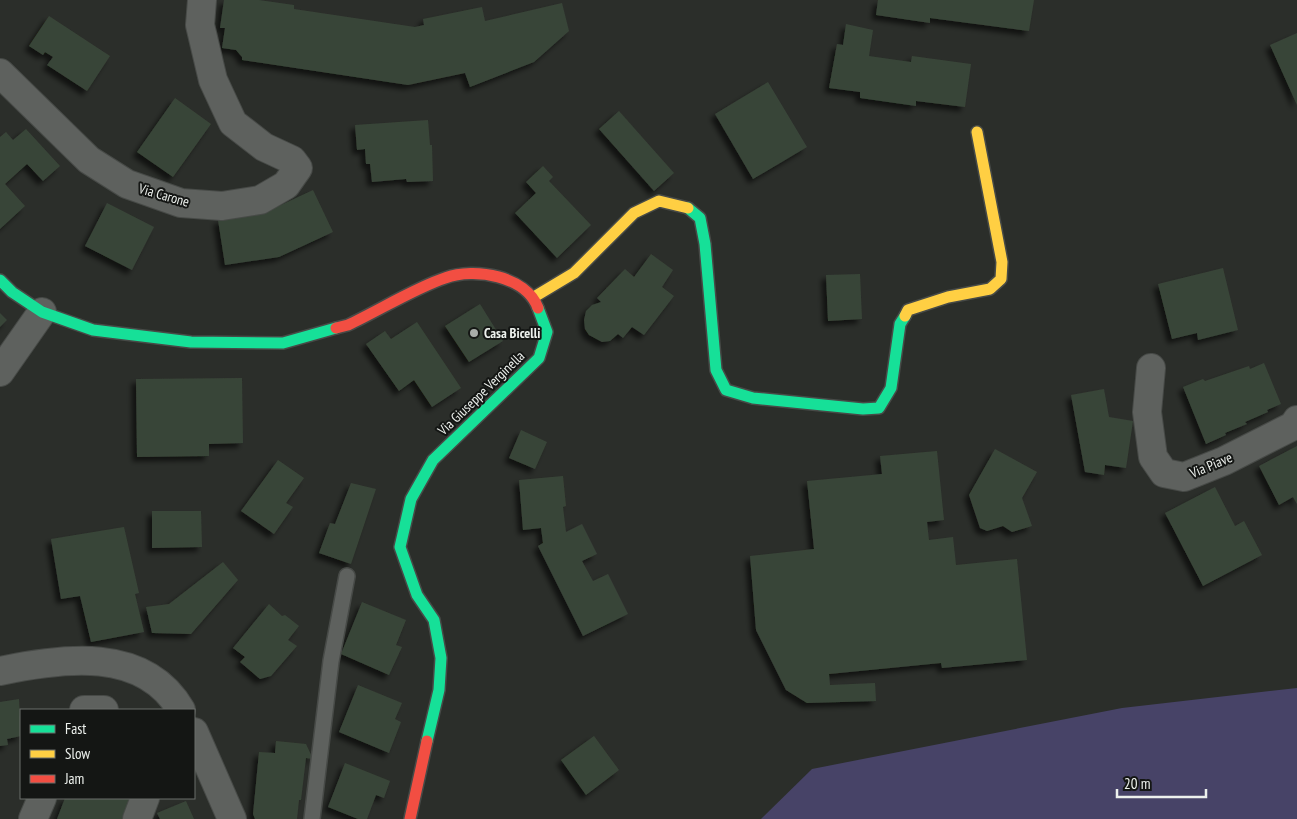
<svg xmlns="http://www.w3.org/2000/svg" width="1297" height="819" viewBox="0 0 1297 819" font-family="'PT Sans Narrow',sans-serif">
	<defs>
		<filter id="shadow"><feDropShadow dx="-4.5" dy="4.5" stdDeviation="2.5" flood-color="#0009"/></filter>
	</defs>
	<rect width="100%" height="100%" fill="#2b2e2a"/>
	<polygon fill="#474367" points="1297,688 1297,819 761,819 812,769 1122,708"/>
	<g fill="#394538" filter="url(#shadow)">
		<polygon points="224,0 259,0 294,5 294,9 415,27 424,25 423,19 482,7 485,21 562,3 569,31 534,62 470,87 465,73 408,85 242,60 242,57 236,50 222,48 225,28 220,28"/>
		<polygon points="878,0 1034,0 1029,31 930,18 930,23 876,15"/>
		<polygon points="49,16 110,56 87,91 47,65 53,57 45,52 43,55 29,46"/>
		<polygon points="846,24 873,30 869,56 911,62 912,56 971,64 965,107 916,101 916,106 860,98 860,92 829,88 837,44 843,45"/>
		<polygon points="1297,33 1297,105 1270,45"/>
		<polygon points="768,82 807,147 753,179 715,114"/>
		<polygon points="175,98 211,124 173,177 137,152"/>
		<polygon points="619,111 674,173 654,191 599,129"/>
		<polygon points="428,120 430,145 432,145 433,181 407,182 406,179 372,182 370,164 366,164 365,149 357,150 355,125"/>
		<polygon points="26,129 60,166 43,181 27,164 5,184 25,206 0,229 0,137 6,132 13,140"/>
		<polygon points="543,166 553,177 549,181 591,225 557,258 515,213 536,193 526,182"/>
		<polygon points="313,190 333,232 279,257 225,265 218,220 264,213"/>
		<polygon points="107,203 154,227 132,270 85,246"/>
		<polygon points="651,254 673,270 662,287 674,296 644,335 632,327 623,338 618,334 610,341 602,342 589,335 585,329 584,320 586,311 592,305 601,302 597,298 625,269 634,277"/>
		<polygon points="1223,268 1238,330 1198,340 1197,333 1172,339 1158,284"/>
		<polygon points="860,274 862,319 828,321 826,275"/>
		<polygon points="480,304 503,341 469,362 445,326"/>
		<polygon points="0,313 7,320 0,327"/>
		<polygon points="417,322 461,388 432,407 414,380 399,391 366,344 385,331 391,339"/>
		<polygon points="1264,363 1281,404 1267,410 1268,412 1245,422 1247,424 1225,433 1226,435 1206,444 1183,387 1203,379 1205,381 1249,366 1250,369"/>
		<polygon points="242,378 243,443 209,444 209,456 137,457 136,379"/>
		<polygon points="1104,389 1109,417 1133,421 1126,468 1105,465 1104,475 1085,472 1071,395"/>
		<polygon points="521,430 547,442 535,469 509,458"/>
		<polygon points="1297,446 1297,504 1293,497 1279,505 1259,466"/>
		<polygon points="995,449 1037,472 1022,498 1032,526 1012,532 1003,526 987,531 980,528 969,495"/>
		<polygon points="937,451 944,520 927,522 929,540 953,537 956,565 1017,559 1027,660 942,668 941,663 829,674 830,685 875,683 876,701 807,703 786,690 756,630 750,556 814,549 807,481 882,474 880,456"/>
		<polygon points="278,460 304,478 286,503 293,507 274,534 241,511"/>
		<polygon points="563,476 566,506 563,507 566,532 582,524 597,554 582,561 593,581 608,574 628,614 583,636 538,546 543,543 541,528 523,530 519,480"/>
		<polygon points="351,483 376,489 351,564 319,553 330,523 335,524"/>
		<polygon points="1215,487 1235,526 1244,521 1262,555 1203,586 1165,513"/>
		<polygon points="152,511 201,511 202,547 152,548"/>
		<polygon points="124,527 139,593 135,594 144,632 91,642 80,596 61,599 51,539"/>
		<polygon points="223,562 238,580 191,634 152,633 146,607 169,604"/>
		<polygon points="362,602 406,620 396,645 402,647 389,675 341,654"/>
		<polygon points="269,604 282,616 285,615 299,626 288,640 297,646 271,676 260,679 240,662 245,657 233,648"/>
		<polygon points="358,685 402,703 395,719 401,722 389,753 339,732"/>
		<polygon points="19,699 21,736 7,739 8,745 0,746 0,702"/>
		<polygon points="594,736 619,770 586,795 561,760"/>
		<polygon points="276,741 306,744 313,759 306,758 301,800 299,800 297,819 255,819 253,814 259,752 275,753"/>
		<polygon points="345,763 390,781 384,798 376,795 367,819 358,819 328,807"/>
		<polygon points="65,798 131,798 123,819 57,819"/>
		<polygon points="186,801 194,819 160,819 157,813"/>
	</g>
	<g fill="none" stroke-linecap="round" stroke-linejoin="round">
		<g stroke="#474a47" stroke-width="18">
			<polyline id="lane" points="312,819 331,661 347,576"/>
		</g>
		<g stroke="#474a47" stroke-width="30">
			<g id="street">
				<polyline points="0,73 89,160 127,184 181,203 222,206 260,200 286,185 298,168 292,160 264,147 233,123 213,80 200,25 202,0"/>
				<polyline points="1151,368 1147,412 1153,457 1164,473 1184,477 1224,461 1293,426 1297,420"/>
				<polyline points="0,372 42,312"/>
				<path d="M0 671C62 658 144 646 181 710"/>
				<polyline points="84,710 104,710"/>
				<polyline points="194,732 232,819"/>
				<polyline points="33,819 42,798"/>
				<polyline points="137,819 145,798"/>
			</g>
		</g>
		<g stroke="#474a47" stroke-width="14">
			<g id="fast">
				<polyline points="688,208 700,218 705,244 716,370 726,390 753,398 863,409 879,408 891,388 900,324 905,316"/>
				<polyline points="0,280 12,292 42,312 93,330 191,342 283,343 336,328"/>
				<polyline points="427,741 439,690 441,658 434,620 417,595 400,547 411,499 433,460 539,358 547,332 538,308"/>
			</g>
		</g>
		<g stroke="#474a47" stroke-width="14">
			<g id="slow">
				<polyline points="534,297 574,273 634,213 659,201 688,208"/>
				<polyline points="905,316 908,310 948,297 990,289 1001,279 1002,262 977,132"/>
			</g>
		</g>
		<g stroke="#474a47" stroke-width="14">
			<g id="jam">
				<path d="M336 328 348 325C378 311 415 288 445 278 475 267 526 276 538 308"/>
				<polyline points="410,819 427,741"/>
			</g>
		</g>
		<use href="#lane" stroke="#5e615e" stroke-width="15"/>
		<use href="#street" stroke="#5e615e" stroke-width="28"/>
		<use href="#fast" stroke="#16e098" stroke-width="11"/>
		<use href="#slow" stroke="#ffcf43" stroke-width="11"/>
		<use href="#jam" stroke="#f24e42" stroke-width="11"/>
	</g>
	<circle fill="#a9ada9" stroke="#141614" stroke-width="2" cx="474" cy="333" r="5"/>
	<g text-anchor="middle" dominant-baseline="central" stroke-width="4" stroke-linejoin="round" paint-order="stroke">
		<g font-size="14" fill="#edf1ed" stroke="#141614">
			<text transform="translate(164 195) rotate(16)">Via Carone</text>
			<text transform="translate(481 393) rotate(-44)">Via Giuseppe Verginella</text>
			<text transform="translate(1211 465) rotate(-23)">Via Piave</text>
		</g>
		<g font-size="14" font-weight="bold" fill="#edf1ed" stroke="#141614" text-anchor="start">
			<text x="484" y="333">Casa Bicelli</text>
		</g>
	</g>
	<rect x="20" y="709" width="175" height="90" fill="#141614" stroke="#6b6e6b"/>
	<rect x="30" y="725" width="25" height="8" fill="#16e098" stroke="#6b6e6b"/>
	<text x="65" y="734" font-size="15" fill="#edf1ed">Fast</text>
	<rect x="30" y="750" width="25" height="8" fill="#ffcf43" stroke="#6b6e6b"/>
	<text x="65" y="759" font-size="15" fill="#edf1ed">Slow</text>
	<rect x="30" y="775" width="25" height="8" fill="#f24e42" stroke="#6b6e6b"/>
	<text x="65" y="784" font-size="15" fill="#edf1ed">Jam</text>
	<path d="M1117 789v8h89v-8" fill="none" stroke="#edf1ed" stroke-width="2.5"/>
	<text x="1124" y="789" font-size="15" fill="#edf1ed" stroke="#141614" stroke-width="4" paint-order="stroke">20 m</text>
</svg>
